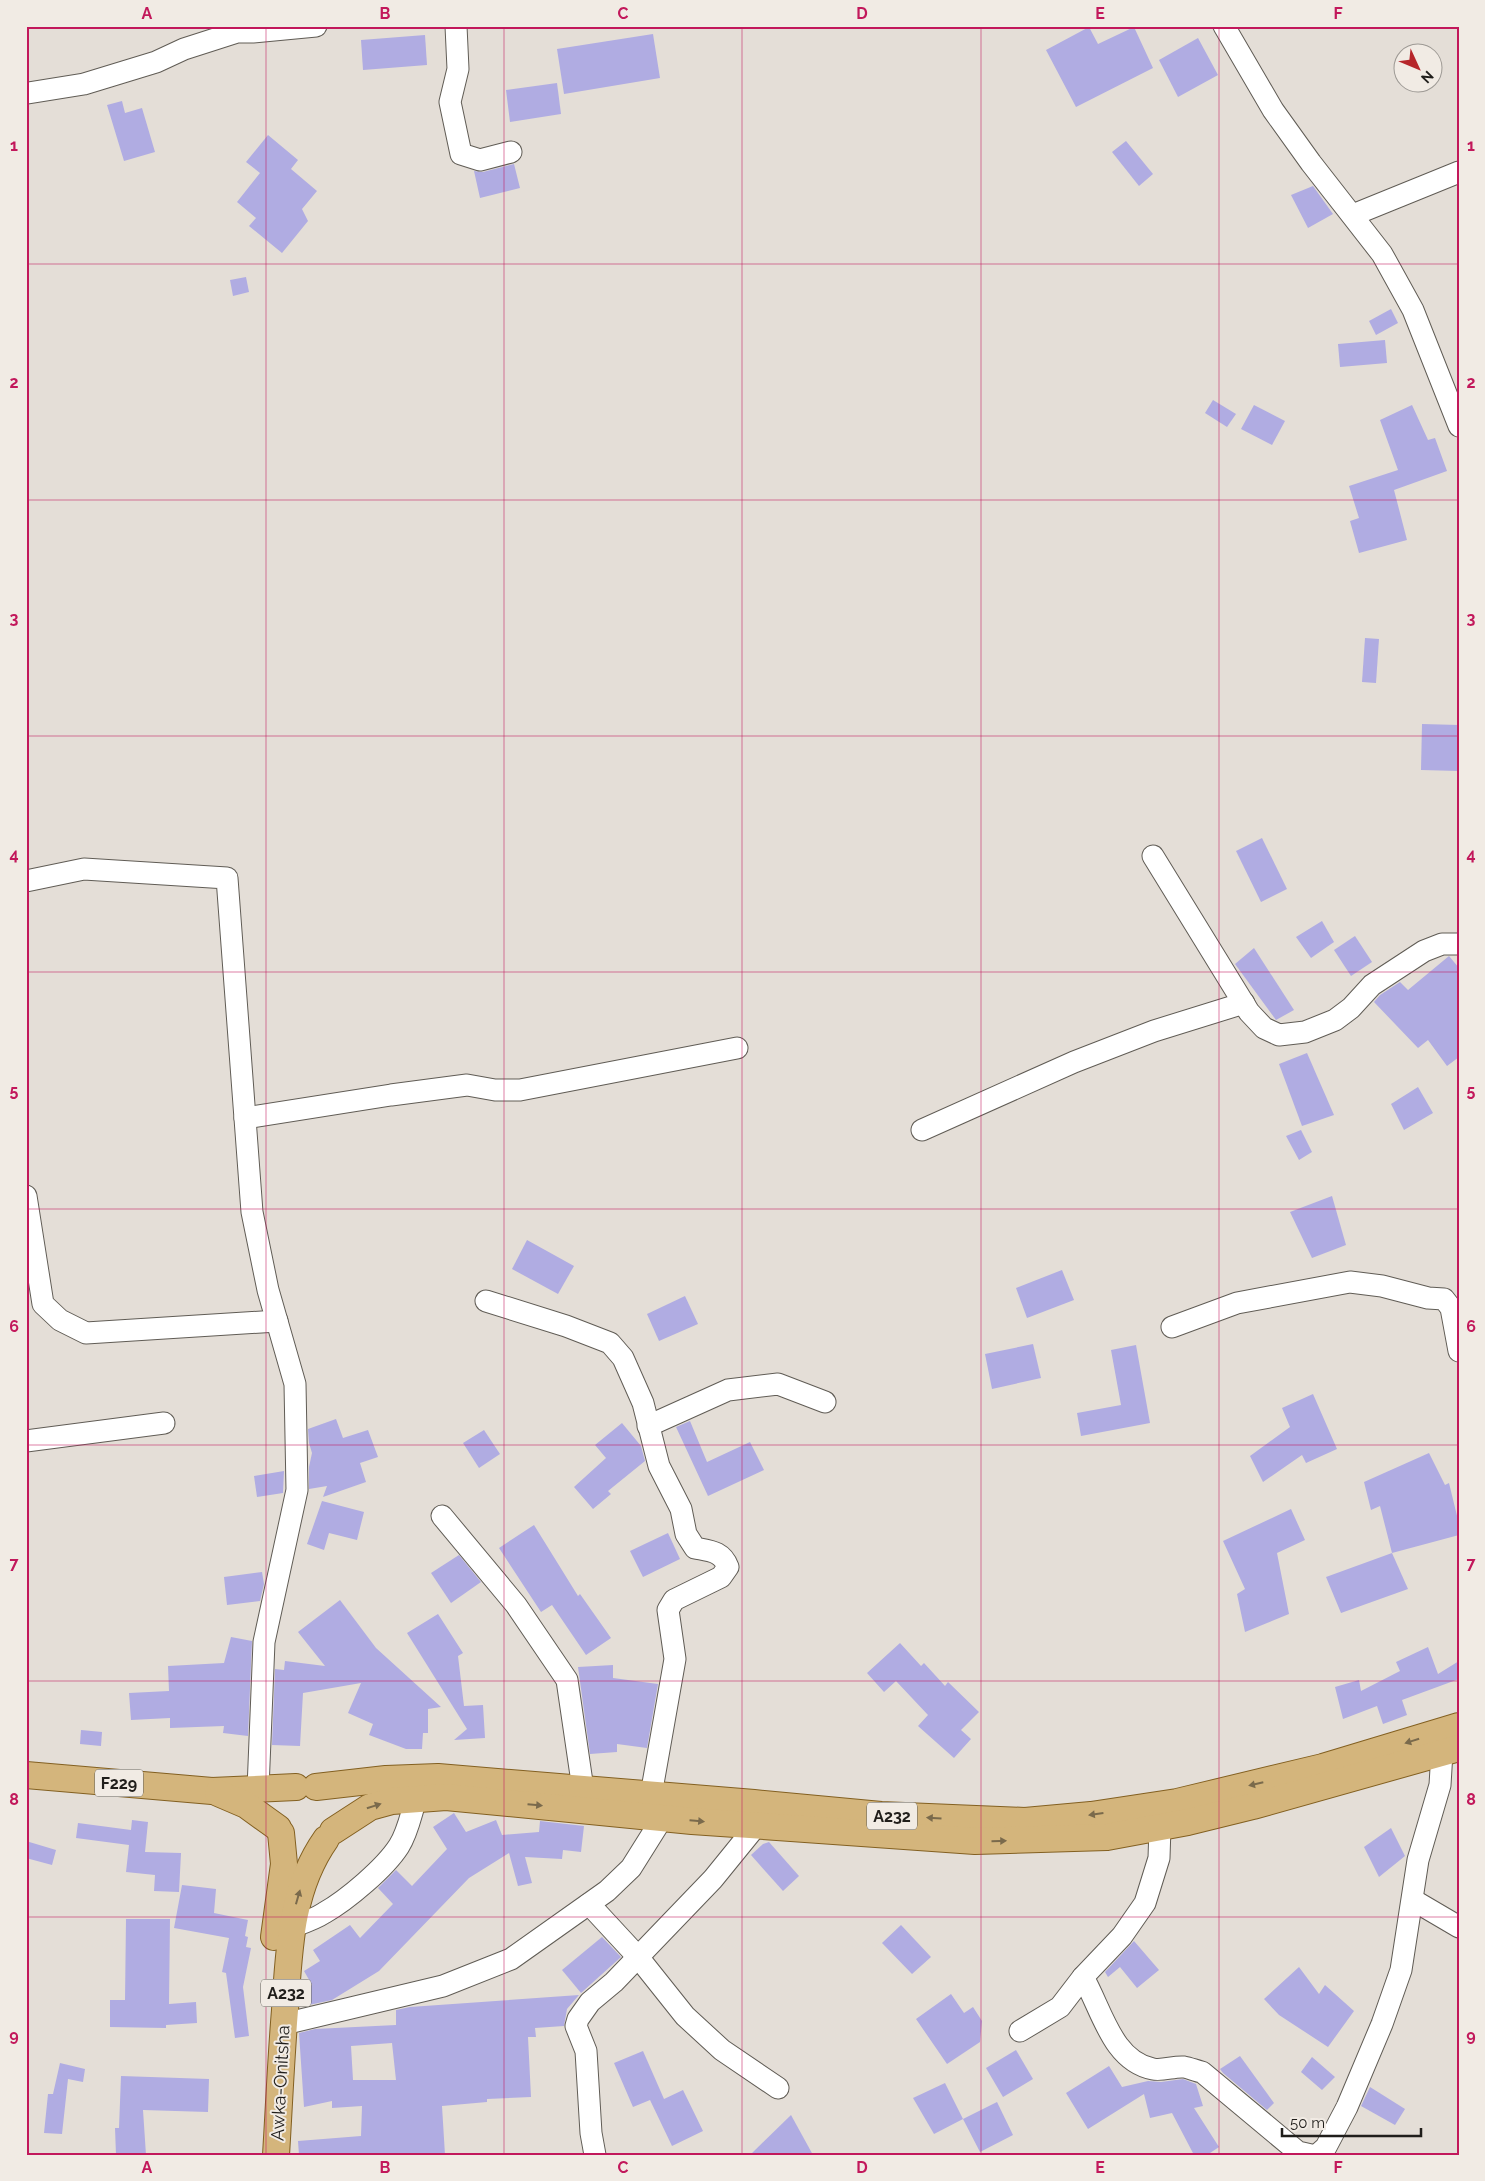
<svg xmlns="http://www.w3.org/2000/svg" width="1485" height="2181" viewBox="0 0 1485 2181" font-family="Raleway,sans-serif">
	<rect width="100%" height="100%" fill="#e4ded7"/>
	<g fill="#b0ace2" fill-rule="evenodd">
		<polygon points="1089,27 1098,44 1134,27 1153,68 1076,107 1046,50"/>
		<polygon points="653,34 660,78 564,94 557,49"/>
		<polygon points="425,35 427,65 363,70 361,40"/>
		<polygon points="1198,38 1218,75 1178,97 1159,60"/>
		<polygon points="557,83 561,114 510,122 506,90"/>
		<polygon points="122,101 125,113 142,108 155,152 124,161 107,105"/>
		<polygon points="268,135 298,160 291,169 317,191 302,209 308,221 282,253 249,226 256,218 237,202 260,173 246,162"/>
		<polygon points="1126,141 1153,174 1139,186 1112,152"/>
		<polygon points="514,164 520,188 480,198 474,171 483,172"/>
		<polygon points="1313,186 1333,214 1308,228 1291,195"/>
		<polygon points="246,277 249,292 233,296 230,280"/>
		<polygon points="1391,309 1398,323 1376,335 1369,321"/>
		<polygon points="1385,340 1387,363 1340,367 1338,344"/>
		<polygon points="1213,400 1236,414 1227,427 1205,413"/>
		<polygon points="1254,405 1285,421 1272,445 1241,429"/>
		<polygon points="1412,405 1428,440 1435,438 1447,471 1394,490 1407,540 1359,553 1350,521 1359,518 1349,486 1398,470 1380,420"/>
		<polygon points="1365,638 1379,639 1376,683 1362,682"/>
		<polygon points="1422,724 1459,725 1459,771 1421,770"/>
		<polygon points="1262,838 1287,889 1261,902 1236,851"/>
		<polygon points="1322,921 1334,942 1311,958 1296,937"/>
		<polygon points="1355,936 1372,962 1351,976 1334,950"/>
		<polygon points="1254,948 1294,1010 1276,1020 1235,964"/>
		<polygon points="1449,956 1459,968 1459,1057 1447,1066 1428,1040 1418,1048 1374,1002 1380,995 1400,982 1408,990"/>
		<polygon points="1307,1053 1334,1115 1302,1126 1279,1064"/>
		<polygon points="1418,1087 1433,1113 1404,1130 1391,1104"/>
		<polygon points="1301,1130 1312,1152 1299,1160 1286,1136"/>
		<polygon points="1332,1196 1346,1245 1312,1258 1290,1212"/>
		<polygon points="527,1240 574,1266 558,1294 512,1269"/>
		<polygon points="1062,1270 1074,1300 1027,1318 1016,1288"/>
		<polygon points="685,1296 698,1324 659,1341 647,1314"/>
		<polygon points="1033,1344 1041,1378 992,1389 985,1354"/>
		<polygon points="1136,1345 1150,1423 1081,1436 1077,1413 1121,1405 1111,1350"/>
		<polygon points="1313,1394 1337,1449 1306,1463 1302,1455 1263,1482 1250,1456 1290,1427 1282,1408"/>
		<polygon points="336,1419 343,1438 368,1430 378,1457 360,1463 366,1482 323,1497 327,1486 309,1489 309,1467 312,1453 309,1443 308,1429"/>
		<polygon points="690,1421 707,1462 750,1442 764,1470 708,1496 676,1427"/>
		<polygon points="622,1423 641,1446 645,1461 608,1491 611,1494 593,1509 574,1487 606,1458 595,1445"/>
		<polygon points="484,1430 500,1454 479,1468 463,1443"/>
		<polygon points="1429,1453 1445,1485 1449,1483 1459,1524 1459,1535 1392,1553 1380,1506 1371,1510 1364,1482"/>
		<polygon points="284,1471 283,1493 257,1497 254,1476"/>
		<polygon points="322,1501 364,1512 357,1540 329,1533 324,1550 307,1544"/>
		<polygon points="1291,1509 1305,1540 1277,1553 1289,1614 1245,1632 1237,1594 1245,1589 1223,1541"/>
		<polygon points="534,1525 578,1596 580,1594 611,1638 586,1655 552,1605 541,1612 499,1548"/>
		<polygon points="668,1533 680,1559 643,1577 630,1551"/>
		<polygon points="1392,1553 1408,1589 1341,1613 1326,1577"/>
		<polygon points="459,1555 481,1582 451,1603 431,1573"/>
		<polygon points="262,1572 264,1584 260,1601 227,1605 224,1577"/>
		<polygon points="340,1600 376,1648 441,1707 428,1709 428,1733 423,1733 422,1749 406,1749 369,1735 373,1724 348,1713 361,1683 303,1693 300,1746 272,1745 275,1669 284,1670 285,1661 325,1666 298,1632"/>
		<polygon points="438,1614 463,1653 458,1656 464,1706 483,1705 485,1738 454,1740 467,1729 407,1633"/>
		<polygon points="231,1637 252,1641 248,1736 223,1733 224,1726 170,1728 170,1718 131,1720 129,1693 169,1691 168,1666 224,1663"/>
		<polygon points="900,1643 921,1666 924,1663 945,1686 948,1682 979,1712 961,1730 971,1739 954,1758 918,1726 928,1715 896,1681 884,1692 867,1673"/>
		<polygon points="1428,1647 1438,1674 1459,1661 1459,1679 1402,1700 1407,1715 1383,1724 1377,1706 1343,1719 1335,1687 1359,1680 1361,1691 1400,1671 1396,1662"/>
		<polygon points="613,1665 613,1678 658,1684 647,1748 617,1744 617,1752 590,1754 578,1667"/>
		<polygon points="81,1730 102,1732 101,1746 80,1744"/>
		<polygon points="454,1813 466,1832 496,1820 502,1835 539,1832 540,1821 584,1826 581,1852 563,1850 562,1859 525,1857 532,1883 518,1886 509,1853 469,1878 379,1971 332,2000 309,2005 301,1991 312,1985 304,1971 320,1961 313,1950 350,1925 360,1938 393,1904 378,1888 396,1870 412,1886 447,1849 433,1827"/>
		<polygon points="132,1820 148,1822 145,1852 181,1853 179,1892 154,1891 155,1875 126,1872 129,1845 76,1838 78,1823 131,1830"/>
		<polygon points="1391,1828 1405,1856 1379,1877 1364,1847"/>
		<polygon points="26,1841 56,1850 52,1865 26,1858"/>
		<polygon points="769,1842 799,1876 783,1891 751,1855 763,1844"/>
		<polygon points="182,1885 216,1889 214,1913 248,1920 245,1936 248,1937 246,1947 251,1948 243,1987 249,2036 235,2038 226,1973 222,1972 229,1938 174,1928"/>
		<polygon points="126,1919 170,1919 169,2004 196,2002 197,2023 166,2025 166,2028 110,2027 110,2000 125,2000"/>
		<polygon points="901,1925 931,1957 912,1974 882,1943"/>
		<polygon points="602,1937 621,1957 581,1993 562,1970"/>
		<polygon points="1134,1941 1159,1970 1137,1988 1120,1967 1108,1977 1105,1972"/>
		<polygon points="1299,1967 1319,1994 1325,1985 1354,2011 1328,2047 1279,2015 1264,1999"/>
		<polygon points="951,1994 964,2013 973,2007 982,2021 980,2042 947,2064 916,2019"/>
		<path d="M579 1995 567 2009 564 2026 535 2028 536 2037H528L531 2097 487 2099V2102L442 2106 445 2155H299L298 2141 361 2136 362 2106 332 2108V2101L304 2107 299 2033 315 2029 396 2025V2010L410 2007ZM392 2043 396 2080H353L351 2046Z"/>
		<polygon points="1016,2050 1033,2079 1003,2097 986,2068"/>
		<polygon points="643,2051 664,2099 683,2090 703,2131 672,2146 650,2100 633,2107 614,2063"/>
		<polygon points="1240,2056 1274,2103 1267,2110 1223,2073 1220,2069"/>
		<polygon points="1312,2057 1335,2077 1322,2090 1301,2072"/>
		<polygon points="60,2063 85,2069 83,2082 68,2079 62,2134 44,2133 48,2094 53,2094"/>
		<polygon points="1109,2066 1122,2087 1148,2081 1161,2082 1183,2079 1196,2084 1203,2106 1194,2108 1219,2147 1207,2155 1194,2155 1172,2113 1150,2118 1144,2094 1088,2129 1066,2093"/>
		<polygon points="121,2076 209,2079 208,2112 143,2110 146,2155 116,2155 115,2128 119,2128"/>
		<polygon points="945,2083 963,2119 934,2134 913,2098"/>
		<polygon points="1370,2087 1405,2109 1395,2125 1361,2106"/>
		<polygon points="997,2102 1013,2135 980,2152 963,2119"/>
		<polygon points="791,2115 813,2155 750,2155"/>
	</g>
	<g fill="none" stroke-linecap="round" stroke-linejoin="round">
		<g stroke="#605c55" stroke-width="23">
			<g id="minor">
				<polyline points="456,26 458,69 450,102 461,154 480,160 511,152"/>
				<polyline points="1224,26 1273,110 1311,163 1382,254 1413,310 1459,426"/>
				<polyline points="28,93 84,84 156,62 184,49 237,32 253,32 316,26"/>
				<polyline points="1353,215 1459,172"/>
				<polyline points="1153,856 1249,1012 1264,1028 1279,1035 1305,1032 1335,1020 1351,1008 1372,985 1424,951 1442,944 1459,944"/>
				<polyline points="26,881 84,869 227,878 252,1212 268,1290 295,1384 297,1490 264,1642 258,1789"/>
				<polyline points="245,1118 391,1095 467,1085 495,1090 520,1090 737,1048"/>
				<polyline points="922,1130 1074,1062 1154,1031 1244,1003"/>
				<polyline points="26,1196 43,1304 60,1320 86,1333 277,1321"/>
				<path d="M486 1301 566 1326 610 1343 623 1358 643 1403 659 1466 681 1509 686 1534 695 1548C710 1551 722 1551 728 1567L721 1577 674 1600 668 1610 675 1659 651 1795"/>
				<polyline points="1172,1327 1237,1303 1350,1282 1382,1286 1428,1298 1444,1299 1451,1308 1459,1351"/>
				<polyline points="648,1426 728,1390 778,1384 825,1402"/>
				<polyline points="26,1441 164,1423"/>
				<polyline points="442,1516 516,1605 567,1680 583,1789"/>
				<polyline points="1413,1900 1459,1927"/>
				<polyline points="589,1904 638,1957 685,2016 722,2050 778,2088"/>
				<path d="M292 1927C303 1923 315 1919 324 1913 347 1900 385 1868 399 1846 408 1832 411 1814 416 1799"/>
				<path d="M1083 1977C1102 2010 1112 2061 1153 2069 1163 2071 1174 2066 1184 2067 1190 2068 1196 2071 1202 2072L1298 2152 1311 2155"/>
				<polyline points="284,2024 443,1986 511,1959 607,1891 631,1868 663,1817"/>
				<polyline points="1020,2031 1060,2007 1083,1977 1122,1936 1145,1903 1159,1858 1160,1827"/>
				<polyline points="595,2155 591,2133 586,2051 576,2026 578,2019 590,2002 614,1982 713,1879 756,1826"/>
				<polyline points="1317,2155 1326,2147 1347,2107 1382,2024 1401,1970 1418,1860 1440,1785 1442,1752"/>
			</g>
		</g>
		<g stroke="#836021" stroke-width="28">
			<g id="major">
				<polyline points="26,1775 212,1791 296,1787"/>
				<polyline points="316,1787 386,1779 438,1777 754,1803 881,1815 1025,1821 1091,1815 1177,1802 1323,1767 1459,1726"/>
				<polyline points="218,1793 246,1805 278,1828"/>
				<polyline points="333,1831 370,1807 392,1801 446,1797 692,1821 975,1841 1107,1837 1188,1822 1253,1806 1459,1748"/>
				<polyline points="274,1937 284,1864 281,1833"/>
				<path d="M276 2155C279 2107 281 2058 285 2010 289 1951 290 1890 326 1839"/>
			</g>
		</g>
		<use href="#minor" stroke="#fff" stroke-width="21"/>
		<use href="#major" stroke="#d4b57c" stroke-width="26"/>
	</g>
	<defs><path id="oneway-solid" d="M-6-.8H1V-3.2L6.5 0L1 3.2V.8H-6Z" transform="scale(1.25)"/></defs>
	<g fill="#7a6a4c">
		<use href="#oneway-solid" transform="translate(1412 1741) rotate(162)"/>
		<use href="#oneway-solid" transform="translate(1256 1784) rotate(167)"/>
		<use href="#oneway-solid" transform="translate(535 1805) rotate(5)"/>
		<use href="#oneway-solid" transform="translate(374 1806) rotate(-18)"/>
		<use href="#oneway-solid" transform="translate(1096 1814) rotate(172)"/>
		<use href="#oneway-solid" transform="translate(934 1818) rotate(-177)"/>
		<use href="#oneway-solid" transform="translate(697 1821) rotate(5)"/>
		<use href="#oneway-solid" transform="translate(999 1841) rotate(-1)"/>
		<use href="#oneway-solid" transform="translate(298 1897) rotate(-74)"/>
	</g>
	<path fill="none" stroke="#c2185b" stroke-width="1" stroke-opacity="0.55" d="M266 26V2155M504 26V2155M742 26V2155M981 26V2155M1219 26V2155M26 264H1459M26 500H1459M26 736H1459M26 972H1459M26 1209H1459M26 1445H1459M26 1681H1459M26 1917H1459"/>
	<g text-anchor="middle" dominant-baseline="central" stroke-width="4" stroke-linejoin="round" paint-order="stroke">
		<g fill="#f1ebe4" stroke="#5f5c57" stroke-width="1">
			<rect x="95" y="1769.5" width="48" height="27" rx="4"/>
			<rect x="867" y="1802.5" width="50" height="27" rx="4"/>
			<rect x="261" y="1979.5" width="50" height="27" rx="4"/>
		</g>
		<g font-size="16" font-weight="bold" fill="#201e1b">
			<text x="119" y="1783">F229</text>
			<text x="892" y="1816">A232</text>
			<text x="286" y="1993">A232</text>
		</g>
		<g font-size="18" fill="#201e1b" stroke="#f1ebe4">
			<text transform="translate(280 2083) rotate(-87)">Awka-Onitsha</text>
		</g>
	</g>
	<rect width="1485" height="2181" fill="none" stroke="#f1ebe4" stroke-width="55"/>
	<g transform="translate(1418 68) rotate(134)"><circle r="24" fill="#f1ebe4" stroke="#9d9994"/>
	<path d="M0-4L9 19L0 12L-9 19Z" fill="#b6262a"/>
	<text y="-8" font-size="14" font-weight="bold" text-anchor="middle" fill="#201e1b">N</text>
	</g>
	<path d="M1282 2128v8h139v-8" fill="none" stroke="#201e1b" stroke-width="2.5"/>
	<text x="1290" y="2128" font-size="15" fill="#201e1b" stroke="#f1ebe4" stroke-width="4" paint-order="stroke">50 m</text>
	<rect x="28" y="28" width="1430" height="2126" fill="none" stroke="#c2185b" stroke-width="2"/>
	<g font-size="16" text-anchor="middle" font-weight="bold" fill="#c2185b">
		<text x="147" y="19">A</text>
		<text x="385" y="19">B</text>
		<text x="623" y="19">C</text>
		<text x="862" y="19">D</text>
		<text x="1100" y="19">E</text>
		<text x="1338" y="19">F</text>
		<text x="14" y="151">1</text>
		<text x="1471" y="151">1</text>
		<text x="14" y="388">2</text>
		<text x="1471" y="388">2</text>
		<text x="14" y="624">3</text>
		<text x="1471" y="624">3</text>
		<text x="14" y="860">4</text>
		<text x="1471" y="860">4</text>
		<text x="14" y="1096">5</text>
		<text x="1471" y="1096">5</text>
		<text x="14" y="1332">6</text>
		<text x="1471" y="1332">6</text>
		<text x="14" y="1569">7</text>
		<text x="1471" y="1569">7</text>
		<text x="14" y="1805">8</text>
		<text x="1471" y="1805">8</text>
		<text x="14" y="2041">9</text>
		<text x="1471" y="2041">9</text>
		<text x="147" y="2173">A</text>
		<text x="385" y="2173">B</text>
		<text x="623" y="2173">C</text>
		<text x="862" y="2173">D</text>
		<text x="1100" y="2173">E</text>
		<text x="1338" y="2173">F</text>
	</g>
</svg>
